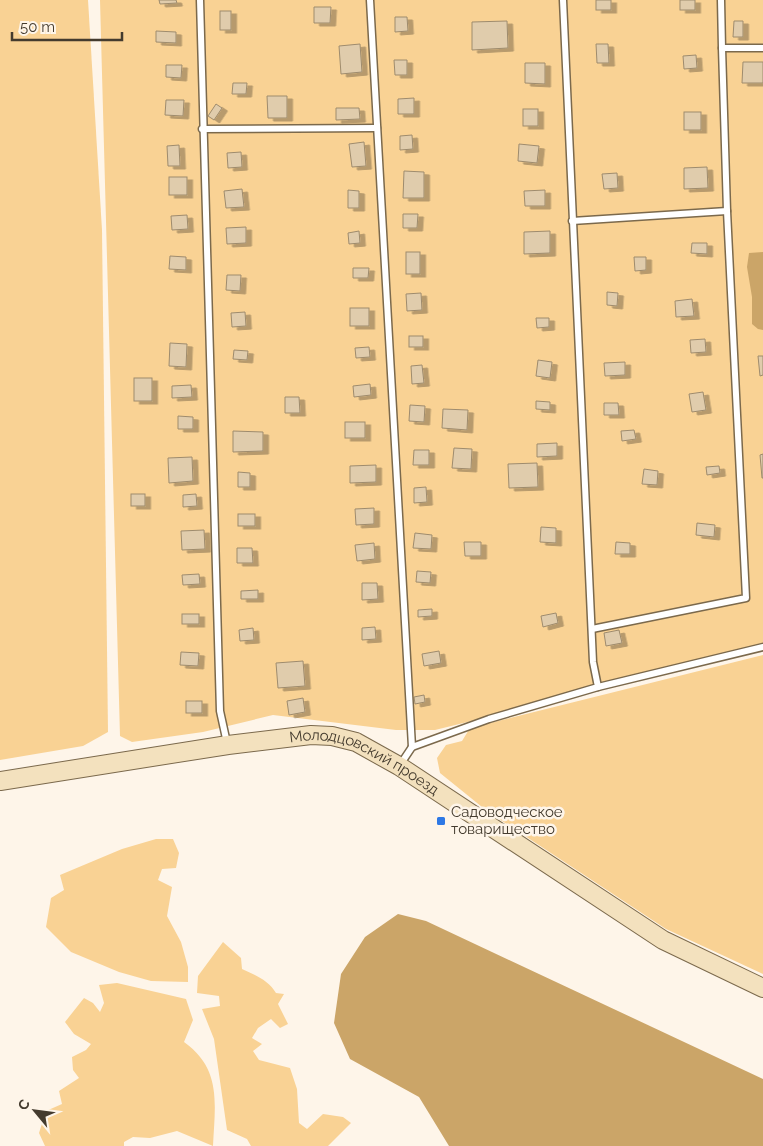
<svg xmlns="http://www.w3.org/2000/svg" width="763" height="1146" viewBox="0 0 763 1146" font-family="Raleway,sans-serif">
	<defs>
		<filter id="shadow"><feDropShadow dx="5.5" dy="3" stdDeviation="0" flood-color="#0004"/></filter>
	</defs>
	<rect width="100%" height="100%" fill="#fef5e9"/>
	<g fill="#f9d294">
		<polygon points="0,0 88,0 102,230 108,732 83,746 0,760"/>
		<polygon points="100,0 763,0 763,649 435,730 396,730 273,715 203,732 132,742 120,736"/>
		<polygon points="763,655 763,974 666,929 487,811 440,773 437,758 446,745 462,741 470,728"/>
		<polygon points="156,839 173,839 179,853 176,868 162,869 158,880 172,887 167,916 181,942 188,967 188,982 151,981 119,972 71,952 46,927 51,898 64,890 60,875 122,849"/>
		<path d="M223 942 241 958 242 969C255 975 268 980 276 993L284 994 278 1004 288 1024 280 1028 271 1019 258 1028 252 1038 262 1044 253 1051 259 1060 290 1068 297 1089 299 1123 307 1129 323 1114 343 1117 351 1123 328 1146H251L247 1139 227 1130 214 1039 202 1009 220 1006 219 996 197 993 198 976Z"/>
		<path d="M117 983 186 999 193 1020 184 1042C222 1069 215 1104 213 1146L177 1131 150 1138 133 1137 124 1142V1146H45L39 1133 46 1111 62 1104 59 1091 79 1078 73 1070 72 1057 86 1050 91 1044 74 1034 65 1022 84 998 93 1003 100 1012 104 1003 99 985Z"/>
	</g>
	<g fill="#cba568">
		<polygon points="763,252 763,330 758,329 752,324 752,297 747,267 749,253"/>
		<polygon points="398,914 426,921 763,1079 763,1146 449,1146 419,1097 350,1059 334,1023 341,974 365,937"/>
	</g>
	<g fill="#e0ccac" stroke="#9e8b6d" filter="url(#shadow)">
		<polygon points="159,0 176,0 177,3 160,4"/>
		<rect x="596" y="0" width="15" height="10"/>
		<rect x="680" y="0" width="15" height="10"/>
		<polygon points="314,7 331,7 330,23 314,23"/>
		<rect x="220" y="11" width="11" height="19"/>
		<polygon points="395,17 407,17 408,31 395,32"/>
		<polygon points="507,21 508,48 472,50 472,22"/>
		<polygon points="734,21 743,21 743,37 733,37"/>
		<polygon points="156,31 176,32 176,43 156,42"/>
		<polygon points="360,44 362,72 341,74 339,46"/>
		<polygon points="596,44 608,44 609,63 597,63"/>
		<polygon points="696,55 697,68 684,69 683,56"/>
		<polygon points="394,60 407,60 407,75 395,75"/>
		<polygon points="743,62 763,62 763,83 742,83"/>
		<polygon points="525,63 545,63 545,84 525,83"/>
		<polygon points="166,65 182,65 181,78 166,77"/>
		<polygon points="233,83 247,83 246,94 232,94"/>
		<polygon points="267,96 287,96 287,118 268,118"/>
		<polygon points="414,98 414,114 398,114 398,99"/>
		<polygon points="166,100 184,100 183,116 165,115"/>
		<polygon points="216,104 222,108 214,120 208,116"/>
		<polygon points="336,108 359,108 360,119 336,120"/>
		<rect x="523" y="109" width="15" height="17"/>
		<rect x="684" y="112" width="17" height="18"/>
		<polygon points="412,135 413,149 400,150 400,136"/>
		<polygon points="364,142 366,166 352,167 349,144"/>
		<polygon points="519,144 539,146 537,163 518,161"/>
		<polygon points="179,145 180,166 168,166 167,146"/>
		<polygon points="241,152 242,167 228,168 227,153"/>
		<polygon points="707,167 708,188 684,189 684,168"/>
		<polygon points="404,171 424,172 424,198 403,198"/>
		<polygon points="617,173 618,188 604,189 602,174"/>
		<rect x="169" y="177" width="18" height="18"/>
		<polygon points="242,189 244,207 226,208 224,191"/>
		<polygon points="348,190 359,191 359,208 348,208"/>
		<polygon points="545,190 545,206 525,206 524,191"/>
		<polygon points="403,214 418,214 417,228 403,228"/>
		<polygon points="187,215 188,229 172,230 171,216"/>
		<polygon points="246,227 246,243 227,244 226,228"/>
		<polygon points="359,231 360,243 349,244 348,233"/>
		<polygon points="550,231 550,253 524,254 524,232"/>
		<polygon points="692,243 707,243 707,254 691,253"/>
		<rect x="406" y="252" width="14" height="22"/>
		<polygon points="170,256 186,257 186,270 169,269"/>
		<polygon points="634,257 646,257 646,270 635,271"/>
		<polygon points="353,268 369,268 368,278 353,278"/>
		<polygon points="227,275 241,275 240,291 226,290"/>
		<polygon points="607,292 618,293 617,306 607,305"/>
		<polygon points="421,293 422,310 407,311 406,294"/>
		<polygon points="692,299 694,316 676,317 675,301"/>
		<rect x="350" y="308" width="19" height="18"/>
		<polygon points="245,312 246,326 232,327 231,313"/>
		<polygon points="536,318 549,318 549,327 537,328"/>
		<rect x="409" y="336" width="14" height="11"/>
		<polygon points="705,339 706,352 691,353 690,340"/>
		<polygon points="170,343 187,344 186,367 169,366"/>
		<polygon points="369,347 370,357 356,358 355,348"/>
		<polygon points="234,350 248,351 247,360 233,359"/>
		<polygon points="758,356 763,356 763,375 760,376"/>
		<polygon points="538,360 552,362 550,378 536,376"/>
		<polygon points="625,362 625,375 605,376 604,363"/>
		<polygon points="422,365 424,383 412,384 411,366"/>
		<rect x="134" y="378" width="18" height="23"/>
		<polygon points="370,384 371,395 354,397 353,386"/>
		<polygon points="191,385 192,397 172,398 172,386"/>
		<polygon points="703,392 706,410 692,412 689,394"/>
		<polygon points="285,397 299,397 300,413 285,413"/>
		<polygon points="536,401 550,402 550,410 536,409"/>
		<polygon points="604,403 618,403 619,415 604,415"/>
		<polygon points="410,405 425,406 424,422 409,421"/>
		<polygon points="443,409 468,410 467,430 442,428"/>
		<polygon points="178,416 193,417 193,429 178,429"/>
		<rect x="345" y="422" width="20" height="16"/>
		<polygon points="634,430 636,439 622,441 621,431"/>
		<polygon points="233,431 263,432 263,451 233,452"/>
		<polygon points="557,443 557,456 537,457 537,444"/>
		<polygon points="454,448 472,449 471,469 452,468"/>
		<polygon points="414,450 429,450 429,465 413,465"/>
		<polygon points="763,454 763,478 762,478 760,455"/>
		<polygon points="192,457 193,481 169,483 168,458"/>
		<polygon points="537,463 538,487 509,488 508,464"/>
		<polygon points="376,465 376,482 350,483 350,466"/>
		<polygon points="719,466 720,473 707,475 706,467"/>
		<polygon points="644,469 658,471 657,485 642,484"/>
		<polygon points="238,472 250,473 250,487 238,487"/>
		<polygon points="426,487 427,502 414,503 414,488"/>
		<rect x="131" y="494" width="14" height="12"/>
		<polygon points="196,494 197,506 183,507 183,495"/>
		<polygon points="374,508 374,524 356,525 355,509"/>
		<rect x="238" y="514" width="17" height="12"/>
		<polygon points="697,523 715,525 714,537 696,535"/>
		<polygon points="541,527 556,528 556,543 540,542"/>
		<polygon points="204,530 205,549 182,550 181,531"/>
		<polygon points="415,533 432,535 431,549 413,548"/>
		<polygon points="464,542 481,542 481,556 465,556"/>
		<polygon points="616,542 630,543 630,554 615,554"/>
		<polygon points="374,543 375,559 357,561 355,545"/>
		<polygon points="237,548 252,548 253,563 237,563"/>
		<polygon points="417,571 431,572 430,583 416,582"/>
		<polygon points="199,574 200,584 183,585 182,575"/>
		<polygon points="362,583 377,583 378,599 362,600"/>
		<polygon points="258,590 258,599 241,599 241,591"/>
		<polygon points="432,609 432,616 418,617 418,610"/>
		<polygon points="556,613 558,623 543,627 541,616"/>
		<rect x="182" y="614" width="17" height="10"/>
		<polygon points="375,627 376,639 362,640 362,628"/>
		<polygon points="253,628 254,640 240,641 239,630"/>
		<polygon points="619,630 622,643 606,646 604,633"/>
		<polygon points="439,651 441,663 424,666 422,654"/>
		<polygon points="181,652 199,653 198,666 180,665"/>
		<polygon points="303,661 305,686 278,688 276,663"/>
		<polygon points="424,695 425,702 415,704 414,697"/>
		<polygon points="303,698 305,712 289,715 287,701"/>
		<rect x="186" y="701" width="16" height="12"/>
	</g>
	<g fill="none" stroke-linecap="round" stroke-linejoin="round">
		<g stroke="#7b694c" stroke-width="9">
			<g id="lane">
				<polyline points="200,0 220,711 227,743"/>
				<polyline points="370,0 412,747"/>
				<polyline points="721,0 722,48 763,48"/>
				<polyline points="202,129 377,128"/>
				<polyline points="572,221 727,211"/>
				<polyline points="592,629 746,598 727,211 722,48"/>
				<polyline points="598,687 763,647"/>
				<polyline points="400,765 412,747 489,719 598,687 593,662 563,0"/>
			</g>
		</g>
		<g stroke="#7b694c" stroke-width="20">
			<g id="secondary">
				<path id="s1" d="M0 781 228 745 311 735 332 736 356 742 399 766 663 940 763 988"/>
			</g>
		</g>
		<use href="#lane" stroke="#fff" stroke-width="6"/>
		<use href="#secondary" stroke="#f3e1be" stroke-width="18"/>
	</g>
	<rect fill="#2e78e5" stroke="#fef5e9" stroke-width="2" x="436" y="816" width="10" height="10" rx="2.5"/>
	<g text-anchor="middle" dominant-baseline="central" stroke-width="5" stroke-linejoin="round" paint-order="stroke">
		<g font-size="15" fill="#443b2e" stroke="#fef5e9">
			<text stroke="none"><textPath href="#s1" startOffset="374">Молодцовский проезд</textPath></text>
		</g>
		<g font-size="15" fill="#443b2e" stroke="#fef5e9" text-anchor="start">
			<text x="451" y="812">Садоводческое<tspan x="451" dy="17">товарищество</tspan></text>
		</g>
	</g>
	<g transform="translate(35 1111) rotate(299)" stroke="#fef5e9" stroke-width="4" paint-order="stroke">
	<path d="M0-4L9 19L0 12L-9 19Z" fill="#443b2e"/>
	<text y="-8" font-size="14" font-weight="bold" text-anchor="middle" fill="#443b2e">С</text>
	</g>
	<path d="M12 32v8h110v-8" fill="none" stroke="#443b2e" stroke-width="2.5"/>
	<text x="20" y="32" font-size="15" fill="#443b2e" stroke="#fef5e9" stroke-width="4" paint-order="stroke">50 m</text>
</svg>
